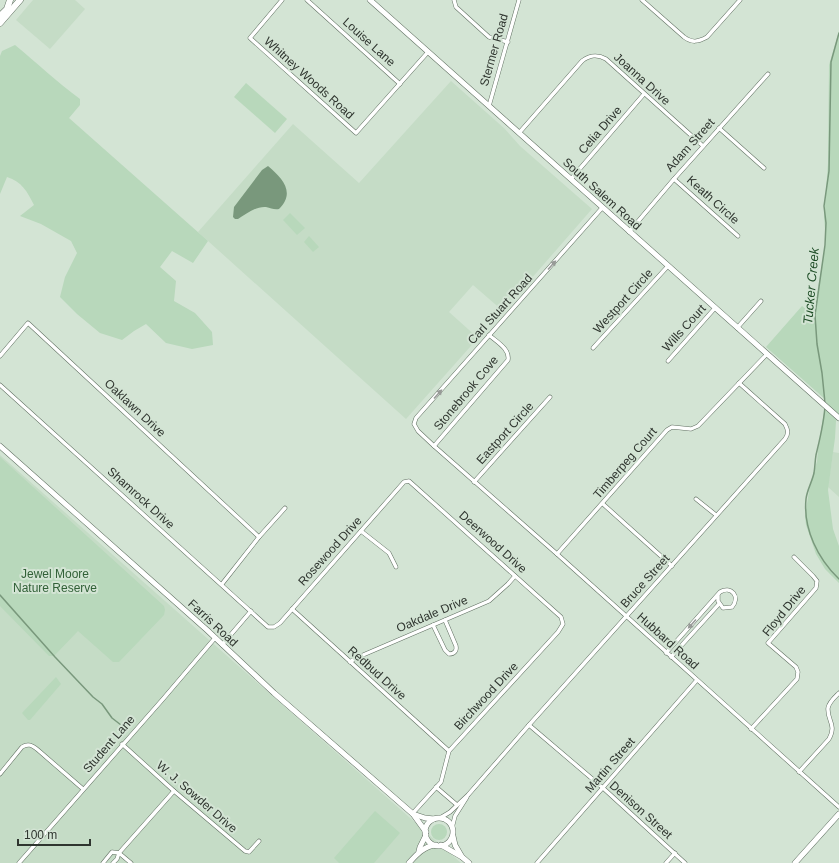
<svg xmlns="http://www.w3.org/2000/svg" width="839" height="863" viewBox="0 0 839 863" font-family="Arial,sans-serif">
	<rect width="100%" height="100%" fill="#d3e4d4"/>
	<g fill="#c5dcc6">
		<polygon points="33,0 75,0 85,9 50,49 16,20"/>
		<polygon points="451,81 505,129 520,146 592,209 503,311 473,285 449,312 478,338 406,419 198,232 293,124 359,183"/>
		<polygon points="833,452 839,453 839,497 828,487"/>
		<polygon points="0,455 461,863 0,863"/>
	</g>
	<g fill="#b8d8bb">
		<polygon points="839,31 839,417 836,421 835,438 828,490 833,529 839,546 839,583 825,569 816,554 806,525 805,516 809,491 817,461 818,449 826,400 766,347 802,306 813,315 826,242 824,217 828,163 829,65"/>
		<path d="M15 45C37 63 57 82 80 99V105L69 118 208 241 193 263 172 251 160 267 176 281 174 301 195 313 212 332 213 345 192 349 166 343 146 324 134 331 122 340 100 333 77 314 60 297 65 277 77 253 71 241 41 224 20 216 34 205C27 191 22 182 7 177L0 194V56L2 51Z"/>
		<polygon points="246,83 287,119 275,133 234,97"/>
		<polygon points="290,213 305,228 297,235 283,220"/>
		<polygon points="309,236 319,247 313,252 304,242"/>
		<polygon points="0,457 164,606 165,610 164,615 119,662 113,662 78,631 54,656 49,656 0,606"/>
		<polygon points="56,677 61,684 30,720 28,720 22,713"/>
		<polygon points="375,811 400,833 374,863 339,863 334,858"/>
		<circle cx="439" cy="832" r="8"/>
	</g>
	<path fill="#79987c" d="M268 166C282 178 296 192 279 209 274 210 271 208 266 207 256 206 246 214 238 219H235L233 217 234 207 262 170Z"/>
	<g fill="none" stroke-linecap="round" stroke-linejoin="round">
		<g stroke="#79987c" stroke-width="1.5">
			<polyline points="825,403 822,373 817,344 815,315 825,245 826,223 824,206 829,171 831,62 839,33"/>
			<path d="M825 406C824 423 820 438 816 455 815 461 815 467 814 473 812 482 807 490 806 499 803 529 818 559 839 579"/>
			<polyline points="0,595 55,657 93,697 102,704 112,718 121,725 124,730"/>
		</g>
		<g stroke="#617062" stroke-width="4.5">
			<g id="street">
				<polyline points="282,0 250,38 356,133 428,52"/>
				<polyline points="307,0 400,84"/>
				<polyline points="454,0 456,7 489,37 508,42"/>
				<path d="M642 0 684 37C692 43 698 42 707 37L740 0"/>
				<polyline points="489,106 519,0"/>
				<polyline points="719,128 764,168"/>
				<path d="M519 133 582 61C590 55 597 54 606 59L703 146"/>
				<polyline points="571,179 644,94"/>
				<polyline points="674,179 738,236"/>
				<polyline points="602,208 416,418 414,424 418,431 434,446 557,554 839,807"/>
				<polyline points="629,232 674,179 768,74"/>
				<polyline points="737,328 761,301"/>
				<polyline points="593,348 668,266"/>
				<polyline points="0,356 28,323 259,537"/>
				<polyline points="668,361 715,308"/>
				<polyline points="0,385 268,627 274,627 280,623 404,482 409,481 561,617 563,624 558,632 449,751 441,782 413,813"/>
				<path d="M434 446 508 360C510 349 497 342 489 335"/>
				<polyline points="474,482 550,397"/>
				<polyline points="696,499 716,515"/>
				<polyline points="603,504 672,566"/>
				<polyline points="361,531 389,553 396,567"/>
				<polyline points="557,554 667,430 672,427 691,429 698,426 767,354"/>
				<polyline points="222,584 259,537 285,508"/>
				<polyline points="292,609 449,751"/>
				<path d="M433 625 445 650 449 654C454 654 457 651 456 646L445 620"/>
				<polyline points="222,645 251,611"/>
				<path d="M666 653 720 592C731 585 741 597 732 607L723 608 718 601V595"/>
				<polyline points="671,657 719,604"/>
				<polyline points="350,662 356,658 489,601 508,584 515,576"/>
				<polyline points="529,725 603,788 685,863"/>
				<polyline points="751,729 797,679 798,672 796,667 768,643 816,588 817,581 813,576 794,557"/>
				<polyline points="122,744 174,791 245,851 249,852 259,841"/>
				<path d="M799 772 829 739C837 724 827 721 828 708 829 702 835 697 839 693"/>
				<path d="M0 774 22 747C28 743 32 745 38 750L83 789"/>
				<polyline points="436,787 457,805"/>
				<path d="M440 818 450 812 468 795 529 725 785 439C789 433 788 430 785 424L739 383"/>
				<polyline points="452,828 455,816 467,797"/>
				<polyline points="119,853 131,863"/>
				<polyline points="19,863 163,699 215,638"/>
				<polyline points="103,863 112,852 119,853"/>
				<polyline points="113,863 117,859 119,853 174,791"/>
				<polyline points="537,863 697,680"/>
				<polyline points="666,863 675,853"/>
			</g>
		</g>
		<g stroke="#617062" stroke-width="6">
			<g id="secondary">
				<polyline points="370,0 839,418"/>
				<polyline points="0,446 207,630 274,693 413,814 426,832"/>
				<polyline points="413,814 425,818 434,819"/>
				<circle cx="439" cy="832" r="14"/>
				<polyline points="453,836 455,845 462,857"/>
				<polyline points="441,845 462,857 469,863"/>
				<polyline points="419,851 420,847 426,835"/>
				<path d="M409 863C416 855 424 846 436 845"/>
				<polyline points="795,863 839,814"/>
			</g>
		</g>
		<g stroke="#617062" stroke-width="7">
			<g id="primary">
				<polyline points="0,16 7,9 10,0"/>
				<polyline points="0,23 20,0"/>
			</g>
		</g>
		<use href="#street" stroke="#fff" stroke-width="3.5"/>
		<use href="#secondary" stroke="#fff" stroke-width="5"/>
		<use href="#primary" stroke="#fff" stroke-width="6"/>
	</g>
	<defs><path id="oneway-solid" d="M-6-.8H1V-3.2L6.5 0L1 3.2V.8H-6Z"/></defs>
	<g fill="#979a97">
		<use href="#oneway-solid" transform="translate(552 265) rotate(-48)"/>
		<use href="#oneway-solid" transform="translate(438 394) rotate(-48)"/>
		<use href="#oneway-solid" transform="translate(692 624) rotate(132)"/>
	</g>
	<g text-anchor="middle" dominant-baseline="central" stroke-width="4" stroke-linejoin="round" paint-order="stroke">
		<g font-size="12" fill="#2f352f" stroke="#d3e4d4">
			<text transform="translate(369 42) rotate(42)">Louise Lane</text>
			<text transform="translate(494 50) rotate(-74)">Stermer Road</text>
			<text transform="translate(309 78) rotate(42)">Whitney Woods Road</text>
			<text transform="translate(642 79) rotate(42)">Joanna Drive</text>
			<text transform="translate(600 130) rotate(-49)">Celia Drive</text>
			<text transform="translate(690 145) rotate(-48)">Adam Street</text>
			<text transform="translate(602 194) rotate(42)">South Salem Road</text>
			<text transform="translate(713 200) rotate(42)">Keath Circle</text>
			<text transform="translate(623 301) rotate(-48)">Westport Circle</text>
			<text transform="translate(500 309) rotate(-48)">Carl Stuart Road</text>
			<text transform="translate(684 328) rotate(-48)">Wills Court</text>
			<text transform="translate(466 393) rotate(-50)">Stonebrook Cove</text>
			<text transform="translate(135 408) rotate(43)">Oaklawn Drive</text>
			<text transform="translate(505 433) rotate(-48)">Eastport Circle</text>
			<text transform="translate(625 463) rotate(-49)">Timberpeg Court</text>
			<text transform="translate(141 498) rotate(42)">Shamrock Drive</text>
			<text transform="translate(493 542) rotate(42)">Deerwood Drive</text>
			<text transform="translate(330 551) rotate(-48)">Rosewood Drive</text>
			<text transform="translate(645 581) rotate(-48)">Bruce Street</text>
			<text transform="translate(784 611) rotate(-51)">Floyd Drive</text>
			<text transform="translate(432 614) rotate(-23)">Oakdale Drive</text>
			<text transform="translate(213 623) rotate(43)">Farris Road</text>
			<text transform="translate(668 641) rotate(42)">Hubbard Road</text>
			<text transform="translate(377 673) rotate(42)">Redbud Drive</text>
			<text transform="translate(486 696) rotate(-47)">Birchwood Drive</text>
			<text transform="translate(109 744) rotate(-49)">Student Lane</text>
			<text transform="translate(610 765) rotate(-49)">Martin Street</text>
			<text transform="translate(197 797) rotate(41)">W. J. Sowder Drive</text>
			<text transform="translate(641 810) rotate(42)">Denison Street</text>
		</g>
		<g font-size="12" fill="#326138" stroke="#d3e4d4">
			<text x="55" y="574">Jewel Moore<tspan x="55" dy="14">Nature Reserve</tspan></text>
		</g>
		<g font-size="13" font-style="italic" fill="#1e4d26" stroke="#d3e4d4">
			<text transform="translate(811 286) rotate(-85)">Tucker Creek</text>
		</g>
	</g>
	<path d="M18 839v6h72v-6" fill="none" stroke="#2f352f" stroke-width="2"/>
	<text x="24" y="839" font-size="12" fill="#2f352f" stroke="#d3e4d4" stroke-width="3" paint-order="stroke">100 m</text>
</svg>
